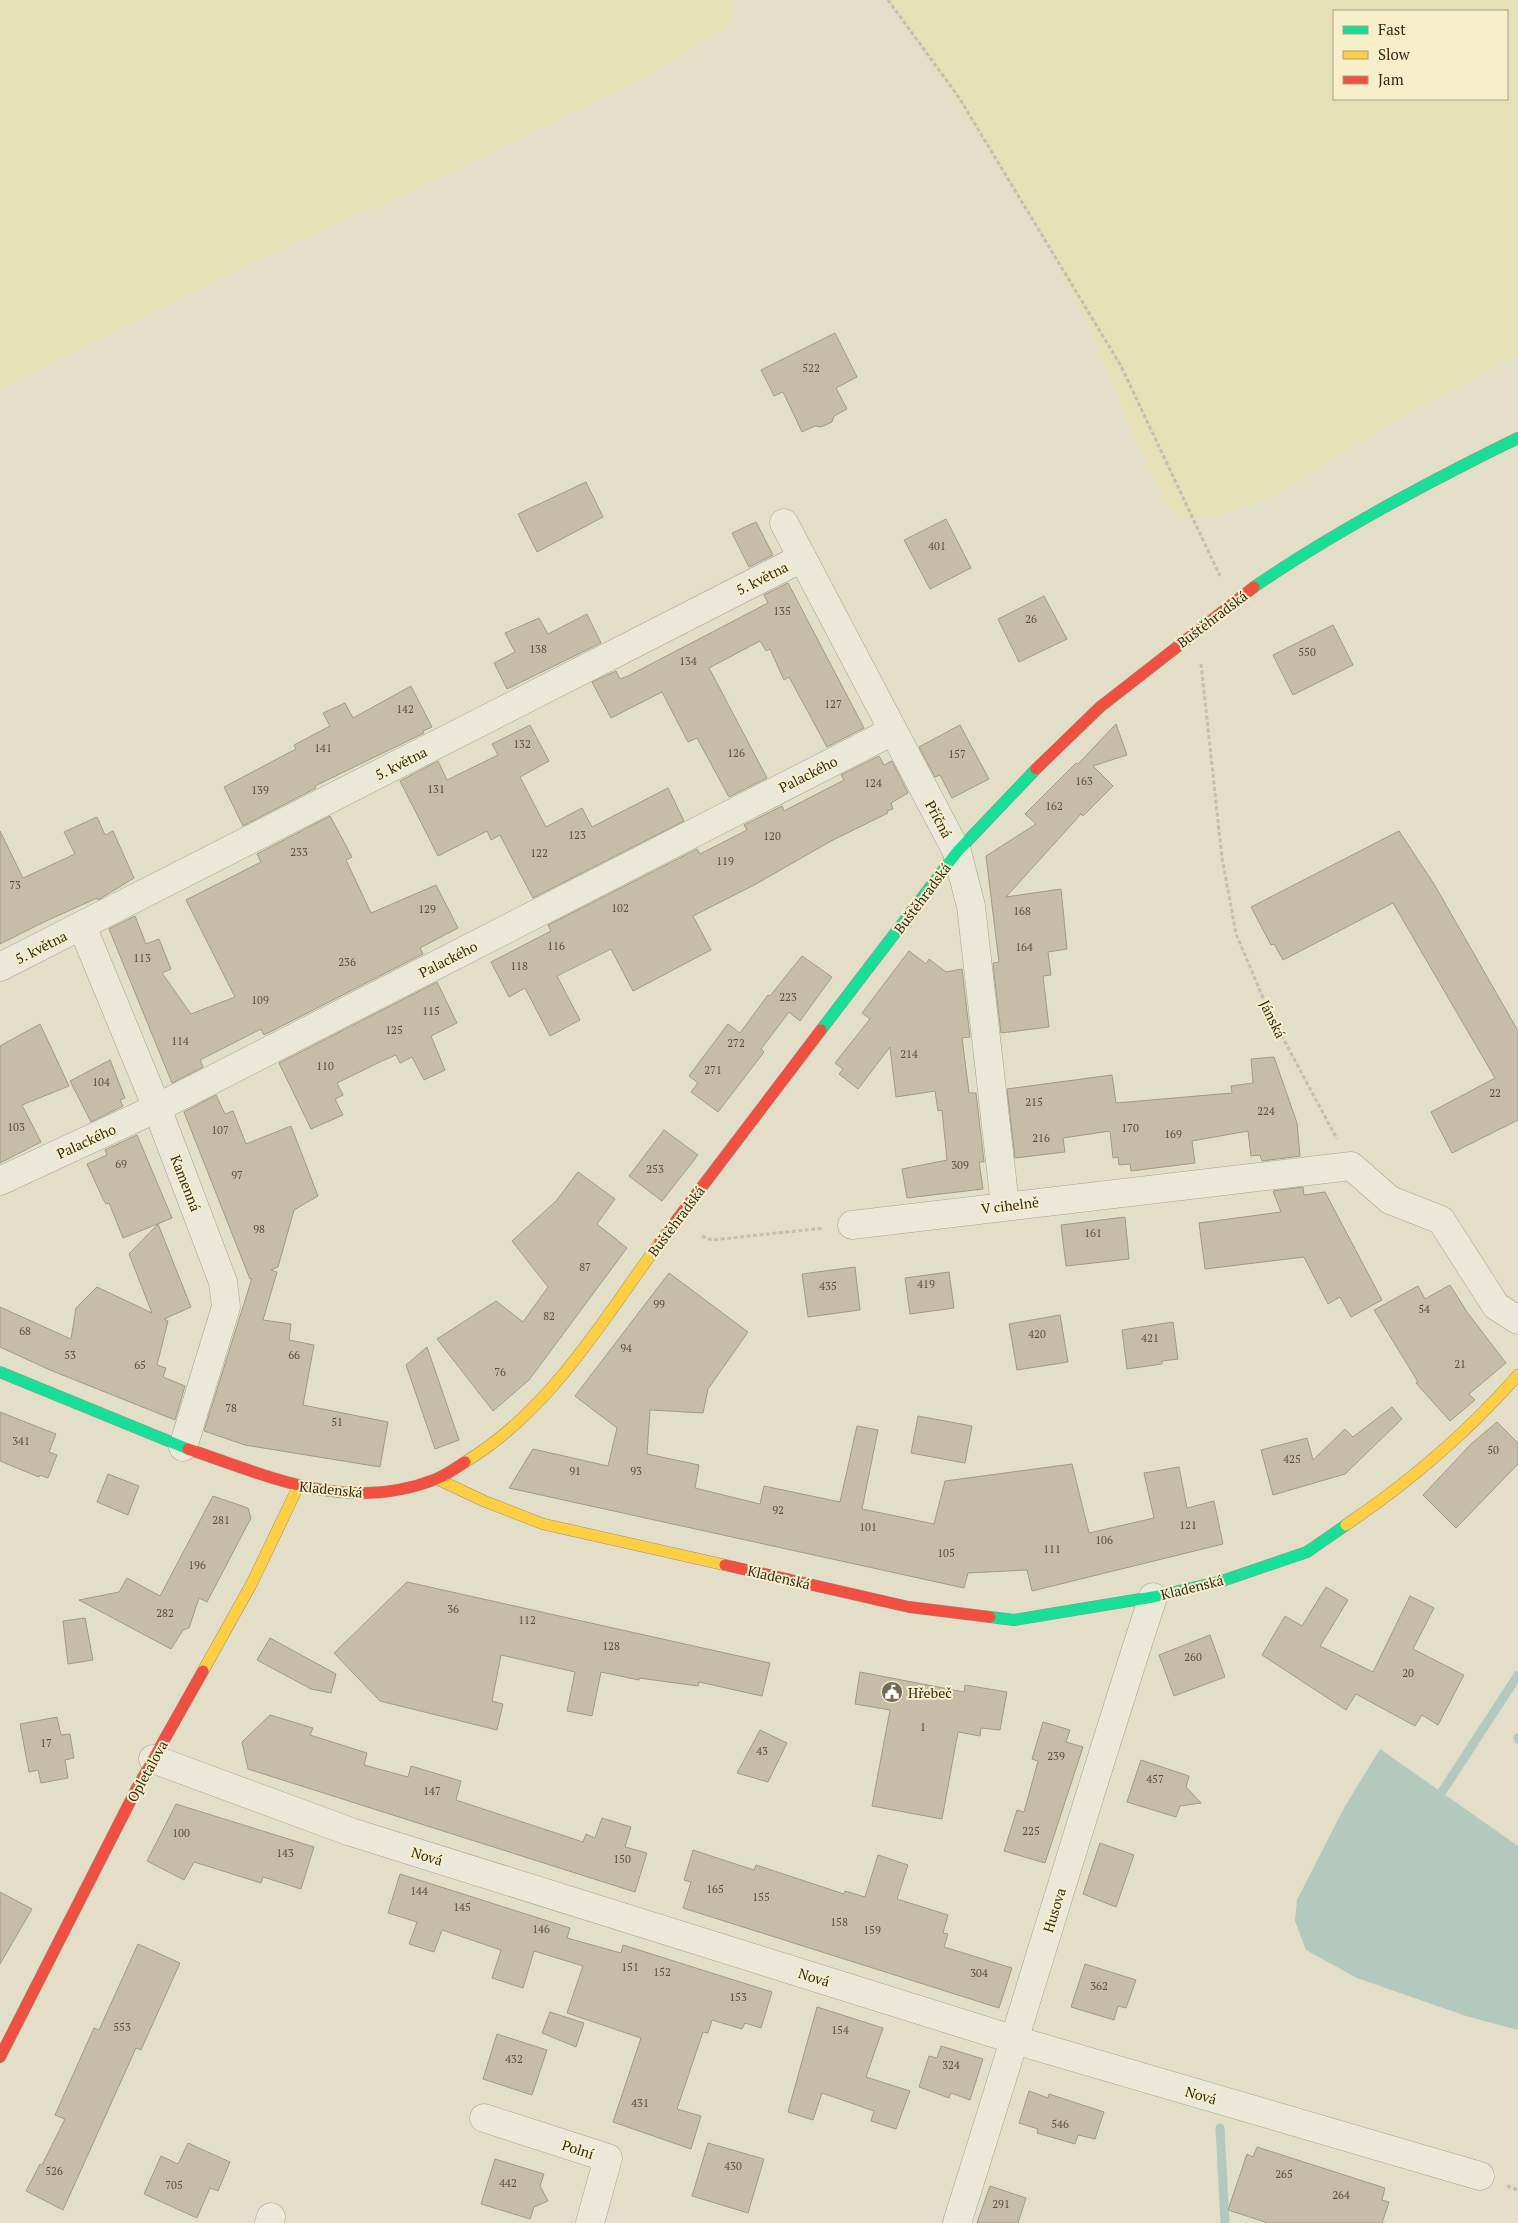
<svg xmlns="http://www.w3.org/2000/svg" width="1518" height="2223" viewBox="0 0 1518 2223" font-family="'PT Serif',serif">
	<rect width="100%" height="100%" fill="#e3dec7"/>
	<g fill="#e5e0b5" fill-rule="evenodd">
		<polygon points="0,0 734,0 730,26 652,74 391,202 354,216 261,259 0,390"/>
		<path d="M890 0H1518V356L1421 407 1341 454 1303 480 1257 504 1217 516 1183 518 1168 505 1151 471 1133 434 1092 333 1036 223ZM1507 11V99H1334V11Z"/>
	</g>
	<polygon fill="#b3c9be" points="1380,1749 1518,1846 1518,2030 1466,2016 1357,1978 1306,1950 1295,1921 1297,1900 1344,1808"/>
	<g fill="none" stroke-linecap="round" stroke-linejoin="round">
		<g stroke="#b3c9be" stroke-width="9">
			<polyline points="1518,1738 1518,1739"/>
			<polyline points="1436,1801 1518,1675"/>
			<polyline points="1220,2128 1225,2223"/>
		</g>
	</g>
	<g fill="#c7bca8" stroke="#a39987">
		<polygon points="835,333 857,377 836,388 847,409 834,416 832,422 821,427 815,426 802,432 783,392 774,396 761,370"/>
		<polygon points="586,482 603,517 537,552 518,514"/>
		<polygon points="946,519 971,568 930,589 904,540"/>
		<polygon points="756,522 773,555 749,567 732,533"/>
		<polygon points="788,583 864,728 827,747 789,677 784,680 770,649 766,651 760,641 709,668 767,778 729,797 697,738 688,742 662,692 611,718 592,682 616,671 620,679 628,676 768,603 764,595"/>
		<polygon points="1044,596 1067,639 1019,662 998,619"/>
		<polygon points="587,614 601,643 507,689 494,663 515,652 505,633 539,618 548,634"/>
		<polygon points="1333,625 1353,665 1293,695 1273,655"/>
		<polygon points="411,686 432,727 423,731 424,733 315,786 316,788 243,826 224,787 296,749 294,745 330,726 323,713 345,703 353,718"/>
		<polygon points="1116,724 1127,755 1093,766 1113,786 1083,816 1081,814 1006,897 1061,889 1067,949 1048,952 1051,975 1043,976 1049,1027 1001,1033 993,963 999,962 986,856 1036,824 1025,814 1076,763 1078,764"/>
		<polygon points="530,725 549,761 520,777 546,827 582,808 592,827 668,788 684,821 533,898 500,835 491,840 487,831 438,856 400,781 438,761 447,780 498,755 492,744"/>
		<polygon points="960,725 989,779 952,798 940,775 935,777 919,747"/>
		<polygon points="879,756 884,765 892,761 908,793 891,803 893,809 887,811 888,813 831,841 756,884 693,916 711,950 633,991 611,949 557,976 580,1020 550,1036 525,988 509,997 491,962 551,931 548,925 697,849 700,854 747,830 744,825 782,806 784,811 844,780 841,775"/>
		<polygon points="330,816 352,857 346,860 371,913 436,885 458,928 420,948 423,954 264,1035 261,1029 200,1060 203,1067 172,1083 109,929 135,916 146,944 159,939 171,969 162,973 191,1014 235,997 186,900 261,862 257,854"/>
		<polygon points="97,817 105,835 113,831 134,878 98,900 97,898 44,922 0,944 0,831 23,878 75,854 64,832"/>
		<polygon points="1399,831 1434,884 1518,1031 1518,1120 1452,1153 1431,1112 1495,1078 1393,903 1283,960 1274,944 1271,945 1251,907"/>
		<polygon points="909,951 926,964 929,959 946,972 962,969 970,1037 962,1038 969,1093 976,1093 984,1162 979,1162 983,1189 907,1198 902,1169 947,1160 942,1110 938,1111 935,1091 896,1097 890,1047 858,1089 839,1074 843,1069 835,1063 870,1019 862,1013"/>
		<polygon points="802,956 832,977 800,1021 789,1012 761,1049 764,1052 718,1112 691,1092 698,1083 689,1076 728,1024 740,1033 768,995 770,996"/>
		<polygon points="437,982 457,1023 431,1036 445,1070 424,1080 412,1057 400,1063 396,1055 382,1061 337,1083 343,1095 335,1099 343,1115 311,1129 279,1063"/>
		<polygon points="40,1024 69,1086 22,1105 41,1142 0,1163 0,1046"/>
		<polygon points="1274,1057 1297,1123 1300,1156 1262,1161 1260,1155 1251,1156 1248,1131 1192,1141 1195,1163 1131,1171 1130,1164 1119,1165 1118,1157 1113,1158 1110,1131 1063,1138 1065,1152 1015,1158 1007,1089 1112,1075 1116,1103 1232,1093 1231,1086 1253,1083 1251,1059"/>
		<polygon points="110,1060 125,1098 120,1100 123,1106 91,1122 70,1081"/>
		<polygon points="216,1095 225,1114 233,1111 246,1144 291,1126 318,1196 294,1210 278,1267 271,1270 277,1272 263,1320 291,1324 289,1340 314,1345 303,1405 388,1422 380,1467 245,1445 204,1431 252,1278 250,1279 184,1112"/>
		<polygon points="664,1130 698,1155 662,1201 629,1176"/>
		<polygon points="137,1135 172,1218 123,1238 109,1203 106,1204 103,1199 87,1164 107,1155 105,1150"/>
		<polygon points="578,1172 615,1199 597,1224 627,1248 529,1380 493,1411 437,1339 496,1301 523,1322 548,1287 512,1241 556,1201"/>
		<polygon points="1303,1187 1304,1195 1325,1192 1382,1300 1351,1317 1340,1297 1328,1304 1304,1257 1205,1269 1199,1223 1281,1212 1273,1191"/>
		<polygon points="1125,1217 1129,1259 1066,1266 1061,1225"/>
		<polygon points="158,1224 191,1307 164,1319 168,1321 157,1365 166,1368 163,1377 185,1386 175,1420 50,1370 0,1347 0,1307 71,1339 76,1308 97,1287 152,1313 129,1254"/>
		<polygon points="855,1267 860,1310 808,1317 802,1274"/>
		<polygon points="949,1272 954,1308 910,1314 905,1278"/>
		<polygon points="669,1273 748,1332 708,1389 703,1413 650,1410 647,1454 699,1465 695,1488 760,1504 764,1486 840,1502 857,1426 878,1430 862,1509 934,1524 945,1481 1072,1464 1089,1533 1154,1518 1144,1473 1179,1467 1187,1508 1214,1501 1223,1544 1032,1591 1027,1570 968,1573 964,1588 509,1488 533,1449 608,1466 617,1428 575,1396"/>
		<polygon points="1450,1285 1467,1312 1506,1363 1469,1394 1475,1400 1450,1421 1416,1383 1418,1382 1374,1310 1418,1286 1425,1299"/>
		<polygon points="1060,1315 1068,1362 1017,1370 1009,1324"/>
		<polygon points="1173,1322 1178,1359 1162,1361 1162,1364 1127,1369 1122,1330"/>
		<polygon points="427,1347 459,1440 435,1449 406,1365"/>
		<polygon points="1392,1407 1402,1419 1345,1474 1273,1495 1261,1450 1307,1438 1313,1460 1345,1429 1353,1437"/>
		<polygon points="0,1412 56,1434 49,1452 57,1455 48,1478 40,1475 39,1477 0,1461"/>
		<polygon points="918,1416 972,1426 965,1463 911,1453"/>
		<polygon points="1497,1422 1518,1443 1518,1464 1456,1528 1423,1495 1471,1444"/>
		<polygon points="108,1474 139,1486 128,1515 97,1502"/>
		<polygon points="213,1496 248,1508 251,1518 207,1602 199,1598 189,1628 183,1630 171,1649 79,1600 119,1592 127,1578 160,1596"/>
		<polygon points="407,1582 770,1663 762,1696 699,1682 698,1686 639,1678 639,1680 601,1672 592,1716 567,1711 575,1672 501,1655 492,1701 503,1704 497,1730 380,1701 334,1653"/>
		<polygon points="1326,1587 1348,1600 1320,1646 1373,1672 1410,1596 1434,1608 1413,1649 1464,1675 1438,1725 1422,1715 1415,1726 1356,1694 1346,1710 1262,1655 1285,1616 1302,1626"/>
		<polygon points="85,1618 93,1660 68,1664 63,1621"/>
		<polygon points="1210,1635 1225,1677 1174,1696 1159,1655"/>
		<polygon points="270,1638 336,1674 331,1693 311,1689 257,1660"/>
		<polygon points="860,1672 964,1692 965,1685 1007,1692 1000,1730 981,1728 980,1736 958,1732 942,1819 872,1806 890,1710 855,1704"/>
		<polygon points="270,1715 313,1728 310,1735 367,1753 364,1765 408,1777 411,1766 461,1781 456,1800 583,1842 586,1834 595,1838 602,1818 631,1827 625,1847 647,1853 635,1892 248,1769 242,1742"/>
		<polygon points="57,1717 61,1735 70,1734 74,1758 65,1760 68,1778 41,1783 38,1770 29,1772 20,1724"/>
		<polygon points="1043,1722 1070,1730 1066,1742 1083,1747 1045,1863 1004,1851 1017,1810 1024,1812 1038,1761 1032,1759"/>
		<polygon points="760,1730 787,1743 768,1782 737,1773"/>
		<polygon points="1141,1760 1189,1776 1186,1787 1201,1803 1180,1806 1176,1817 1127,1802"/>
		<polygon points="176,1804 314,1847 301,1889 263,1877 261,1883 194,1862 184,1880 147,1861"/>
		<polygon points="1100,1843 1134,1855 1116,1907 1083,1894"/>
		<polygon points="693,1850 754,1870 756,1865 844,1894 845,1891 865,1897 878,1855 908,1865 897,1899 948,1915 943,1933 948,1934 944,1947 1012,1968 999,2008 683,1908 691,1882 684,1880"/>
		<polygon points="400,1874 570,1928 567,1938 621,1953 623,1945 772,1992 761,2028 745,2023 742,2029 712,2020 708,2033 703,2032 677,2109 701,2116 691,2149 613,2122 641,2038 567,2013 583,1966 534,1951 523,1988 492,1978 501,1950 442,1930 434,1952 409,1944 417,1922 388,1913"/>
		<polygon points="0,1892 32,1909 0,1964"/>
		<polygon points="138,1944 180,1963 141,2050 136,2048 63,2210 26,2191 40,2164 42,2165 65,2119 55,2115 94,2028 99,2030"/>
		<polygon points="1085,1964 1136,1980 1126,2008 1118,2006 1114,2020 1071,2007"/>
		<polygon points="817,2007 883,2028 866,2077 910,2091 896,2129 871,2121 874,2111 822,2093 813,2120 788,2112"/>
		<polygon points="550,2012 584,2023 576,2047 542,2033"/>
		<polygon points="497,2034 547,2050 532,2095 483,2079"/>
		<polygon points="941,2046 983,2059 970,2100 951,2093 949,2098 919,2087 929,2056 937,2058"/>
		<polygon points="1029,2091 1048,2098 1049,2094 1104,2112 1095,2139 1078,2135 1075,2144 1037,2133 1038,2129 1019,2123"/>
		<polygon points="188,2143 230,2162 218,2191 210,2188 197,2218 144,2194 161,2156 178,2164"/>
		<polygon points="708,2143 764,2159 748,2213 692,2196"/>
		<polygon points="1257,2147 1385,2188 1382,2200 1389,2202 1382,2223 1268,2223 1228,2210 1247,2154 1253,2157"/>
		<polygon points="495,2159 544,2174 540,2186 548,2201 534,2207 530,2219 481,2204"/>
		<polygon points="990,2186 1026,2198 1018,2223 977,2223"/>
	</g>
	<g fill="none" stroke-linecap="round" stroke-linejoin="round">
		<g stroke="#a7a291" stroke-width="29">
			<g id="street">
				<polyline points="784,523 957,852 971,906 1005,1205"/>
				<polyline points="82,926 157,1108 223,1282 226,1307 183,1447"/>
				<polyline points="0,967 802,558"/>
				<polyline points="0,1181 157,1108 893,731"/>
				<polyline points="852,1225 1351,1166 1390,1200 1441,1220 1496,1306 1518,1320"/>
				<polyline points="153,1759 351,1832 1015,2040 1480,2176"/>
				<polyline points="484,2118 608,2158 590,2223"/>
				<polyline points="269,2223 271,2217"/>
				<path d="M957 2223C1023 2015 1085 1805 1153 1597"/>
			</g>
		</g>
		<g stroke="#979181" stroke-width="12">
			<g id="fast">
				<path d="M1254 587C1337 530 1428 482 1518 438"/>
				<polyline points="821,1030 957,852 1036,769"/>
				<polyline points="0,1372 188,1449"/>
				<polyline points="990,1617 1014,1620 1153,1597 1222,1581 1307,1552 1346,1525"/>
			</g>
		</g>
		<g stroke="#979181" stroke-width="12">
			<g id="slow">
				<path d="M465 1462C550 1411 603 1320 660 1242"/>
				<polyline points="437,1479 484,1501 543,1524 725,1565"/>
				<path d="M1346 1525C1408 1483 1468 1432 1518 1375"/>
				<polyline points="203,1671 252,1583 298,1487"/>
			</g>
		</g>
		<g stroke="#979181" stroke-width="12">
			<g id="jam">
				<polyline points="1036,769 1100,707 1254,587"/>
				<polyline points="660,1242 821,1030"/>
				<path d="M188 1449C271 1477 348 1514 436 1479 446 1475 456 1468 465 1462"/>
				<polyline points="725,1565 909,1607 990,1617"/>
				<polyline points="0,2057 137,1788 203,1671"/>
			</g>
		</g>
		<g stroke="#c3bfb1" stroke-width="3" stroke-dasharray="4 2.5" stroke-linecap="butt">
			<polyline points="888,0 958,96 1121,366 1220,576"/>
			<polyline points="1201,664 1222,858 1236,934 1270,1014 1337,1139"/>
			<polyline points="702,1236 712,1240 824,1228"/>
			<polyline points="1507,2186 1518,2190"/>
		</g>
		<use href="#street" stroke="#ebe7d9" stroke-width="28"/>
		<use href="#fast" stroke="#16e098" stroke-width="11"/>
		<use href="#slow" stroke="#ffcf43" stroke-width="11"/>
		<use href="#jam" stroke="#f24e42" stroke-width="11"/>
	</g>
	<defs>
		<g id="civic-disc" transform="scale(1.125)"><circle r="9.5" fill="#726957" stroke="#f7efca"/><path d="M-.6-6.5H3V-4.5H.6V-3L4-1V1h2V6H-6V1h2V-1L-.6-3ZM-1.2 2.5V6h2.4V2.5Z" fill="#fff"/></g>
	</defs>
	<g fill-rule="evenodd">
		<use href="#civic-disc" x="892" y="1692"/>
	</g>
	<g text-anchor="middle" dominant-baseline="central" stroke-width="4" stroke-linejoin="round" paint-order="stroke">
		<g font-size="11" fill="#5a4e3e">
			<text x="811" y="368">522</text>
			<text x="937" y="546">401</text>
			<text x="782" y="611">135</text>
			<text x="1031" y="619">26</text>
			<text x="538" y="649">138</text>
			<text x="1307" y="652">550</text>
			<text x="688" y="661">134</text>
			<text x="833" y="704">127</text>
			<text x="405" y="709">142</text>
			<text x="522" y="744">132</text>
			<text x="323" y="748">141</text>
			<text x="736" y="753">126</text>
			<text x="957" y="754">157</text>
			<text x="1084" y="781">163</text>
			<text x="873" y="783">124</text>
			<text x="436" y="789">131</text>
			<text x="260" y="790">139</text>
			<text x="1054" y="806">162</text>
			<text x="577" y="835">123</text>
			<text x="772" y="836">120</text>
			<text x="299" y="852">233</text>
			<text x="539" y="853">122</text>
			<text x="725" y="861">119</text>
			<text x="15" y="885">73</text>
			<text x="620" y="908">102</text>
			<text x="427" y="909">129</text>
			<text x="1022" y="911">168</text>
			<text x="556" y="946">116</text>
			<text x="1024" y="947">164</text>
			<text x="142" y="958">113</text>
			<text x="347" y="962">236</text>
			<text x="519" y="966">118</text>
			<text x="788" y="997">223</text>
			<text x="260" y="1000">109</text>
			<text x="431" y="1011">115</text>
			<text x="394" y="1030">125</text>
			<text x="180" y="1041">114</text>
			<text x="736" y="1043">272</text>
			<text x="909" y="1054">214</text>
			<text x="325" y="1066">110</text>
			<text x="713" y="1070">271</text>
			<text x="101" y="1082">104</text>
			<text x="1495" y="1093">22</text>
			<text x="1034" y="1102">215</text>
			<text x="1266" y="1111">224</text>
			<text x="16" y="1127">103</text>
			<text x="1130" y="1128">170</text>
			<text x="220" y="1130">107</text>
			<text x="1173" y="1134">169</text>
			<text x="1041" y="1138">216</text>
			<text x="121" y="1164">69</text>
			<text x="960" y="1165">309</text>
			<text x="655" y="1169">253</text>
			<text x="237" y="1175">97</text>
			<text x="259" y="1229">98</text>
			<text x="1093" y="1233">161</text>
			<text x="585" y="1267">87</text>
			<text x="926" y="1284">419</text>
			<text x="828" y="1286">435</text>
			<text x="659" y="1304">99</text>
			<text x="1424" y="1309">54</text>
			<text x="549" y="1316">82</text>
			<text x="25" y="1331">68</text>
			<text x="1037" y="1334">420</text>
			<text x="1150" y="1338">421</text>
			<text x="626" y="1348">94</text>
			<text x="70" y="1355">53</text>
			<text x="294" y="1355">66</text>
			<text x="1460" y="1364">21</text>
			<text x="140" y="1365">65</text>
			<text x="500" y="1372">76</text>
			<text x="231" y="1408">78</text>
			<text x="337" y="1422">51</text>
			<text x="21" y="1441">341</text>
			<text x="1493" y="1450">50</text>
			<text x="1292" y="1459">425</text>
			<text x="575" y="1471">91</text>
			<text x="636" y="1471">93</text>
			<text x="778" y="1510">92</text>
			<text x="221" y="1520">281</text>
			<text x="1188" y="1525">121</text>
			<text x="868" y="1527">101</text>
			<text x="1104" y="1540">106</text>
			<text x="1052" y="1549">111</text>
			<text x="946" y="1553">105</text>
			<text x="197" y="1565">196</text>
			<text x="453" y="1609">36</text>
			<text x="165" y="1613">282</text>
			<text x="527" y="1620">112</text>
			<text x="611" y="1646">128</text>
			<text x="1193" y="1657">260</text>
			<text x="1408" y="1673">20</text>
			<text x="923" y="1727">1</text>
			<text x="46" y="1743">17</text>
			<text x="762" y="1751">43</text>
			<text x="1056" y="1756">239</text>
			<text x="1155" y="1779">457</text>
			<text x="432" y="1791">147</text>
			<text x="1031" y="1831">225</text>
			<text x="181" y="1833">100</text>
			<text x="285" y="1853">143</text>
			<text x="622" y="1859">150</text>
			<text x="715" y="1889">165</text>
			<text x="419" y="1891">144</text>
			<text x="761" y="1897">155</text>
			<text x="462" y="1907">145</text>
			<text x="839" y="1922">158</text>
			<text x="541" y="1929">146</text>
			<text x="872" y="1930">159</text>
			<text x="630" y="1967">151</text>
			<text x="662" y="1972">152</text>
			<text x="979" y="1973">304</text>
			<text x="1099" y="1986">362</text>
			<text x="738" y="1997">153</text>
			<text x="122" y="2027">553</text>
			<text x="840" y="2030">154</text>
			<text x="514" y="2059">432</text>
			<text x="951" y="2065">324</text>
			<text x="640" y="2103">431</text>
			<text x="1060" y="2124">546</text>
			<text x="733" y="2166">430</text>
			<text x="54" y="2171">526</text>
			<text x="1284" y="2174">265</text>
			<text x="508" y="2183">442</text>
			<text x="174" y="2185">705</text>
			<text x="1341" y="2195">264</text>
			<text x="1001" y="2204">291</text>
		</g>
		<g font-size="14" fill="#352a1a" stroke="#f7efca">
			<text transform="translate(762 578) rotate(-27)">5. května</text>
			<text transform="translate(1212 619) rotate(-37)">Buštěhradská</text>
			<text transform="translate(401 763) rotate(-27)">5. května</text>
			<text transform="translate(808 774) rotate(-27)">Palackého</text>
			<text transform="translate(939 819) rotate(62)">Příčná</text>
			<text transform="translate(922 898) rotate(-53)">Buštěhradská</text>
			<text transform="translate(41 947) rotate(-27)">5. května</text>
			<text transform="translate(448 959) rotate(-27)">Palackého</text>
			<text transform="translate(1273 1019) rotate(64)">Jánská</text>
			<text transform="translate(86 1141) rotate(-25)">Palackého</text>
			<text transform="translate(186 1183) rotate(69)">Kamenná</text>
			<text transform="translate(1010 1205) rotate(-7)">V cihelně</text>
			<text transform="translate(676 1221) rotate(-53)">Buštěhradská</text>
			<text transform="translate(331 1489) rotate(6)">Kladenská</text>
			<text transform="translate(779 1577) rotate(13)">Kladenská</text>
			<text transform="translate(1192 1587) rotate(-14)">Kladenská</text>
			<text transform="translate(147 1771) rotate(-61)">Opletalova</text>
			<text transform="translate(427 1856) rotate(17)">Nová</text>
			<text transform="translate(1054 1910) rotate(-73)">Husova</text>
			<text transform="translate(814 1977) rotate(17)">Nová</text>
			<text transform="translate(1201 2095) rotate(16)">Nová</text>
			<text transform="translate(578 2149) rotate(18)">Polní</text>
		</g>
		<g font-size="14" fill="#352a1a" stroke="#f7efca" text-anchor="start">
			<text x="908" y="1692">Hřebeč</text>
		</g>
	</g>
	<rect x="1333" y="10" width="175" height="90" fill="#f7efca" stroke="#a9a084"/>
	<rect x="1343" y="26" width="25" height="8" fill="#16e098" stroke="#a9a084"/>
	<text x="1378" y="35" font-size="15" fill="#352a1a">Fast</text>
	<rect x="1343" y="51" width="25" height="8" fill="#ffcf43" stroke="#a9a084"/>
	<text x="1378" y="60" font-size="15" fill="#352a1a">Slow</text>
	<rect x="1343" y="76" width="25" height="8" fill="#f24e42" stroke="#a9a084"/>
	<text x="1378" y="85" font-size="15" fill="#352a1a">Jam</text>
</svg>
